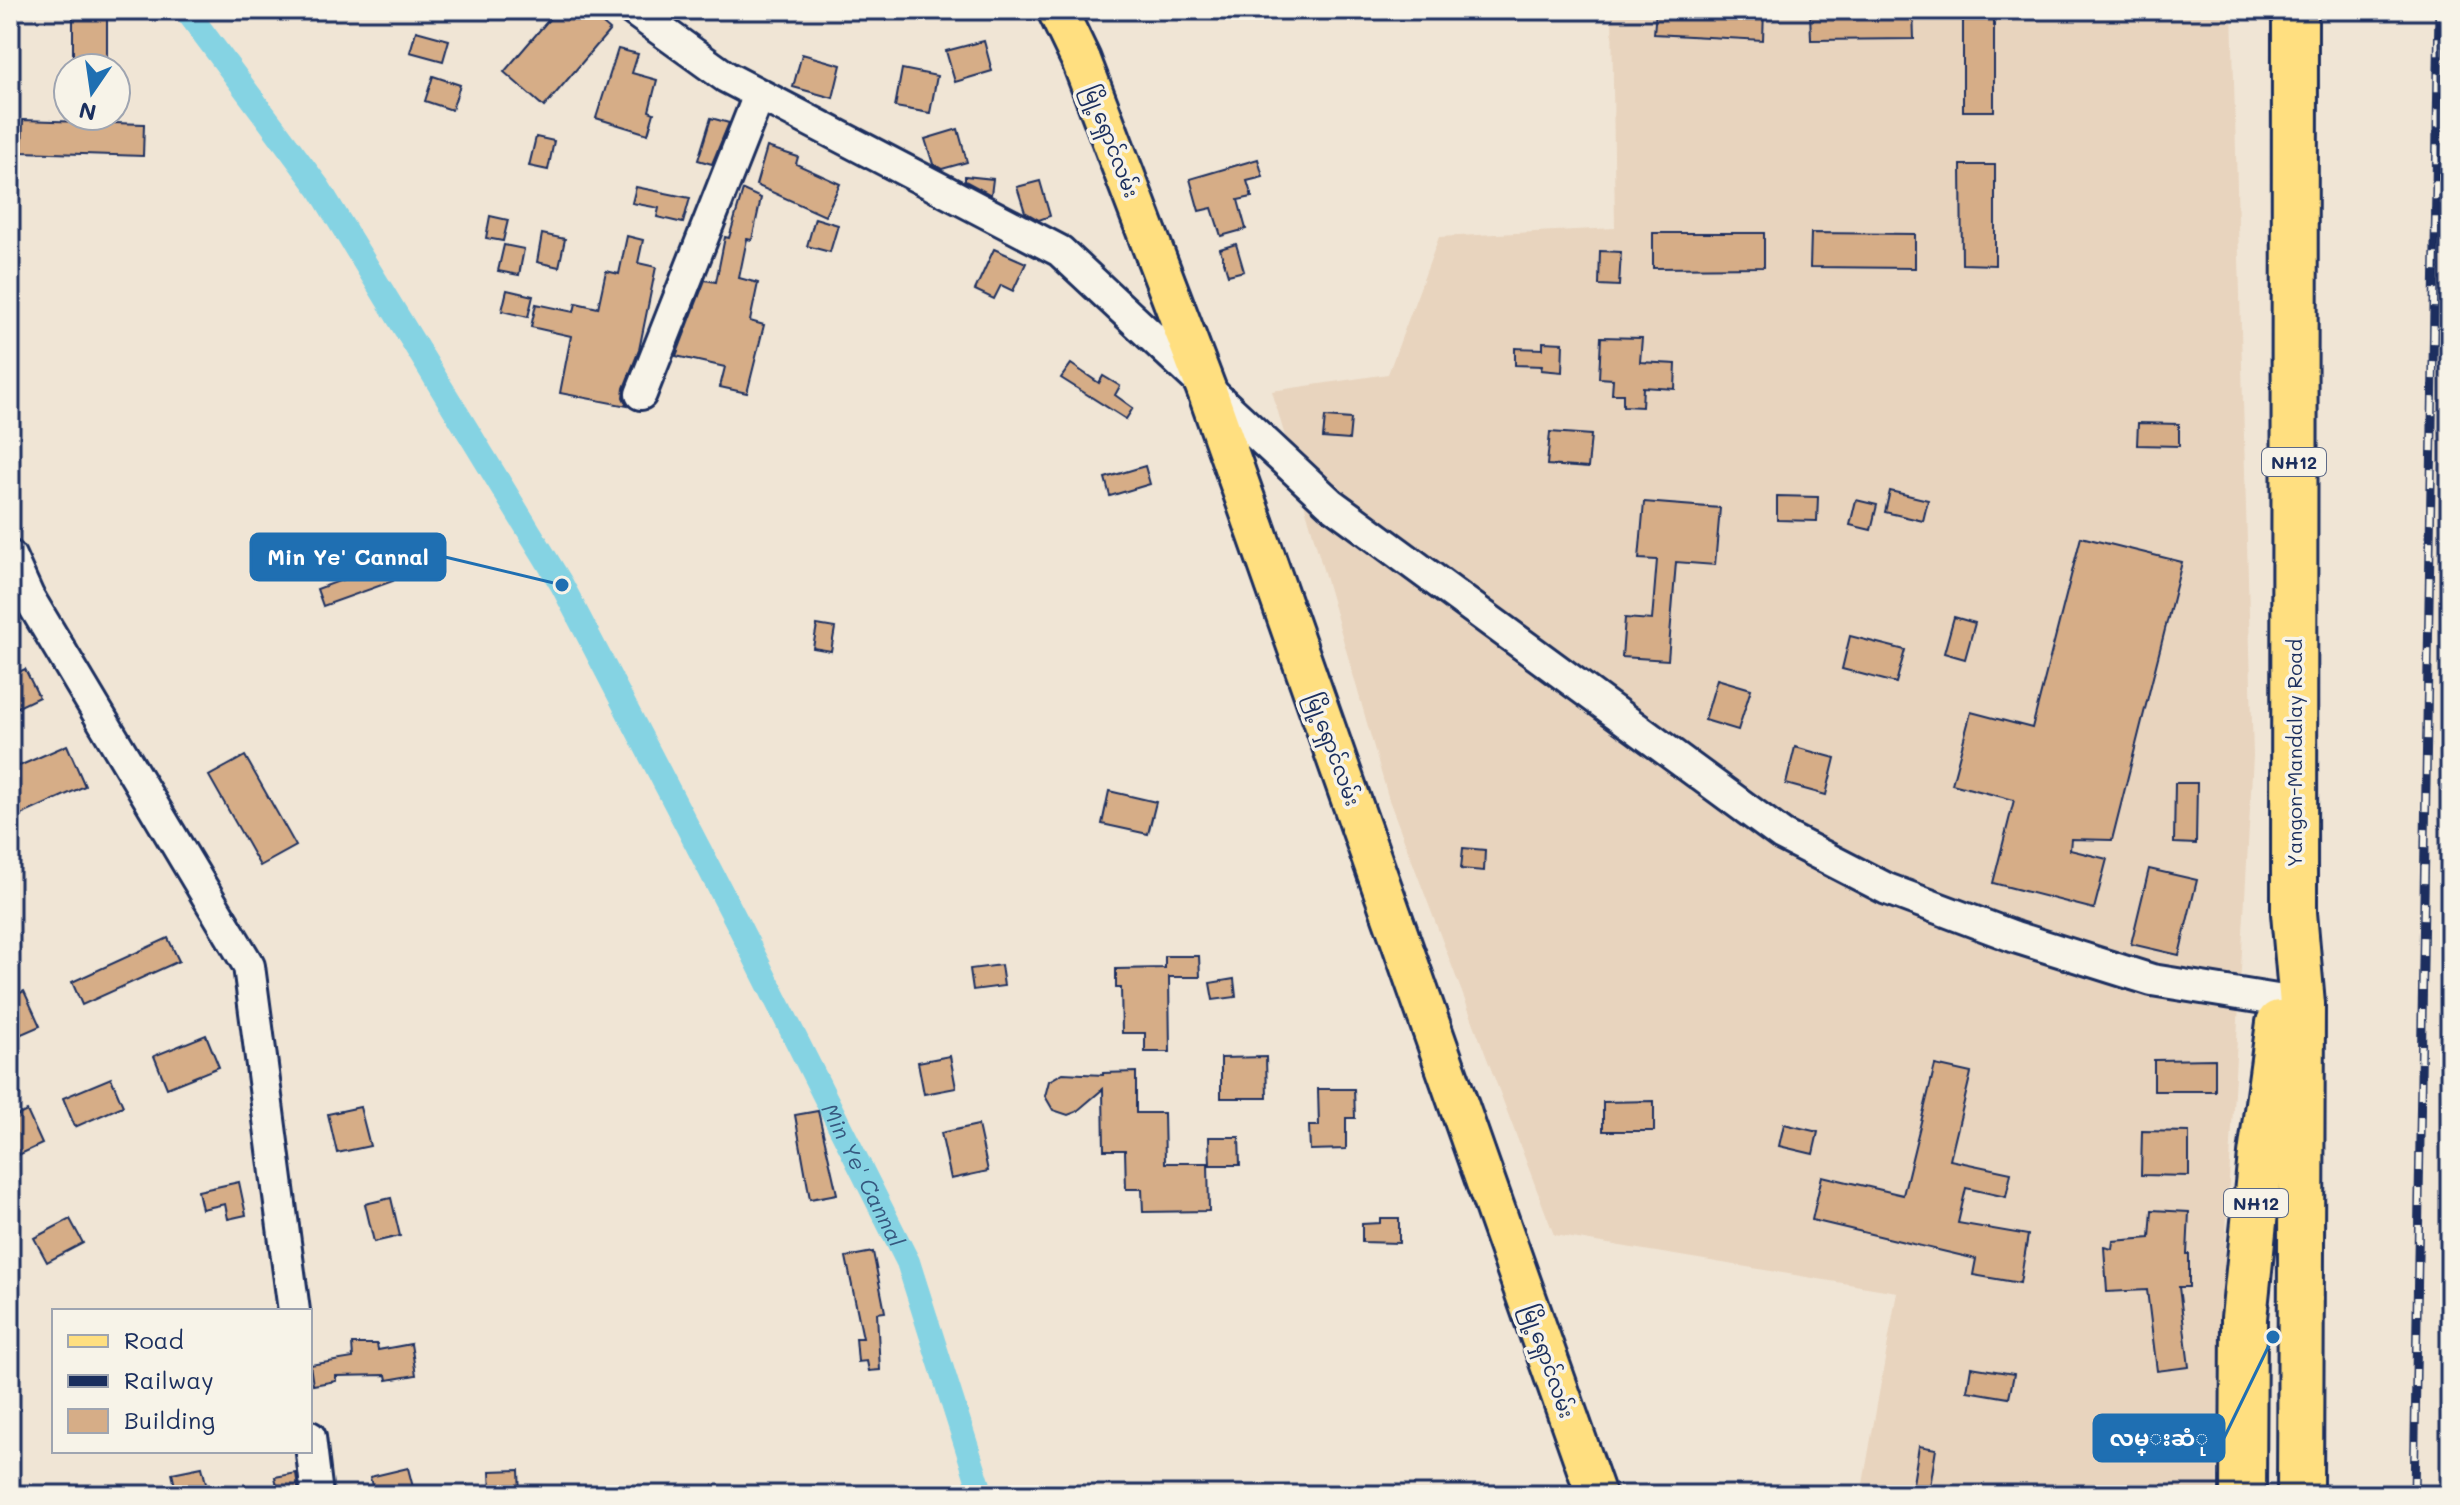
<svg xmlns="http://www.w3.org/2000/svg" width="2460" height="1505" viewBox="0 0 2460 1505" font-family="Mali,'Noto Sans Myanmar',sans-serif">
	<rect width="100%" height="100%" fill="#f0e5d5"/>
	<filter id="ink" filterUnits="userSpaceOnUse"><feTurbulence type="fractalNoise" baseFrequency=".0125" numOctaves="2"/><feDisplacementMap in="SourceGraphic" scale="16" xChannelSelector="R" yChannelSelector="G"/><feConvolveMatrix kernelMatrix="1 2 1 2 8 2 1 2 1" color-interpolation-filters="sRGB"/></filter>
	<g filter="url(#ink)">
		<polygon fill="#e8d4be" points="1612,10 2232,10 2253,756 2218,1375 2217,1495 1861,1495 1897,1292 1554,1235 1389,800 1272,391 1388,374 1439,237 1615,228"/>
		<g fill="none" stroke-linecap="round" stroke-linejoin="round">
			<path stroke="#85d3e3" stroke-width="24" id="s1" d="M186 10 319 188 562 585 736 920 908 1262 982 1495"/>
		</g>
		<g fill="#d6ad87" stroke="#1b2f5e" stroke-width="2">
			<rect x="73" y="10" width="34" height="58"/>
			<polygon points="557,10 587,10 610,30 544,107 504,72"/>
			<polygon points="1656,10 1764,10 1763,40 1654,34"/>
			<polygon points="1810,10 1913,10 1914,39 1811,40"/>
			<rect x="1963" y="10" width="31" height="101"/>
			<polygon points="416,31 449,40 443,61 410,52"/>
			<polygon points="984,41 992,71 955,82 946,51"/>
			<polygon points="618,49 638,54 632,73 657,80 649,111 654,113 648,134 596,118"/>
			<polygon points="802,54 841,65 833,98 793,87"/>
			<polygon points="902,69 937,76 930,113 895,107"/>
			<polygon points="433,76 460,85 452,110 425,101"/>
			<polygon points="711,118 729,123 712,164 698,160"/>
			<polygon points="23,120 144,124 143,156 22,152"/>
			<polygon points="958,129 967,162 942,169 933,164 925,139"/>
			<polygon points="536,137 554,141 548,170 529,166"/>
			<polygon points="767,147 798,157 796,164 840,184 825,216 756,185"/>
			<polygon points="1258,159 1263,177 1247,181 1252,197 1238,200 1246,229 1221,236 1212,208 1199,211 1190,179"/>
			<polygon points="1961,165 1995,165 1995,265 1962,264"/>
			<polygon points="965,176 993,179 991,195 965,181"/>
			<polygon points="1040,181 1050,216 1039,220 1025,212 1017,187"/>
			<polygon points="636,187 690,198 683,223 657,217 659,208 632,203"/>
			<polygon points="743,190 761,198 752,240 747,239 739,278 758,283 750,321 764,325 747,393 720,387 725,367 676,356 705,280 716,282 725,237 729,238"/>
			<polygon points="490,216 508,220 503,241 486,238"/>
			<polygon points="815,218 838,225 830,252 807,246"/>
			<polygon points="1653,233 1764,233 1764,267 1653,268"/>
			<polygon points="1811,233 1915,234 1915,268 1810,267"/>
			<polygon points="542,234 565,239 559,267 537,262"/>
			<polygon points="627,236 643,240 638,263 656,267 639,350 624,388 623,397 627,406 560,393 571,336 531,327 536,304 574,312 576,303 598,308 606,271 619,274"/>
			<polygon points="1236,244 1244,271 1228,275 1220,249"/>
			<polygon points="504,245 524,249 519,275 498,271"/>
			<polygon points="994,249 1026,263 1013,291 1001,285 994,299 975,290"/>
			<polygon points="1600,251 1621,252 1619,286 1599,285"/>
			<polygon points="507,290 533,296 528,317 502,311"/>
			<polygon points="1601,337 1642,338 1640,362 1676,364 1675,389 1643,387 1642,407 1623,406 1623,394 1612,394 1613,379 1599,378"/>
			<polygon points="1543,342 1563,343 1562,372 1541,370 1542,366 1515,365 1515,348 1543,349"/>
			<polygon points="1071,364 1099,383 1103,376 1120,386 1115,395 1133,408 1126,419 1061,378"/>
			<polygon points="1325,417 1351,419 1349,440 1323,438"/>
			<polygon points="2138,423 2179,424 2179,446 2137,445"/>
			<polygon points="1550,432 1591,435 1588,468 1547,465"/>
			<polygon points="1145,466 1150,484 1110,496 1105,478"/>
			<polygon points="1890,491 1928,500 1923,521 1885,512"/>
			<polygon points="1777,496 1818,497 1817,521 1777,520"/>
			<polygon points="1856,500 1877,505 1871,530 1850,525"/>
			<polygon points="1644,502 1720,508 1715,565 1676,562 1668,660 1622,657 1625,618 1652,620 1657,560 1639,559"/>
			<polygon points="2081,537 2182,562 2112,840 2071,839 2070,850 2107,859 2094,909 1993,883 2014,800 1952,784 1971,712 2032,728"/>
			<polygon points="386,564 393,581 323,606 317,589"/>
			<polygon points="1954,617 1975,623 1965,659 1944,653"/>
			<polygon points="817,625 835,628 831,651 813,648"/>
			<polygon points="1850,636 1905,650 1896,683 1842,669"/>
			<polygon points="25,669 39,697 10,711 10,676"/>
			<polygon points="1717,679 1751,689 1738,730 1705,720"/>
			<polygon points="67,745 85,786 10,820 10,770"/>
			<polygon points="1795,747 1835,758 1826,795 1786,784"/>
			<polygon points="245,756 296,846 260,866 209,776"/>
			<polygon points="2175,783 2197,783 2196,844 2174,843"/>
			<polygon points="1109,791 1156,802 1148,834 1102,824"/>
			<polygon points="1463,848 1485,850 1484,871 1461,869"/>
			<polygon points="2149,869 2197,880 2179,955 2131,944"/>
			<polygon points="168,938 179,961 82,1005 72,982"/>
			<polygon points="1165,956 1199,956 1200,977 1169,977 1170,1052 1145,1052 1145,1033 1122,1033 1121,988 1116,988 1116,969 1165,968"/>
			<polygon points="1001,965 1004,986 973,990 970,969"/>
			<polygon points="1234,979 1236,997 1213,1000 1210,983"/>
			<polygon points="24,991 40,1026 10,1039 10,998"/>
			<polygon points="206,1035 219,1067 167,1088 154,1056"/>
			<polygon points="950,1056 956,1088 924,1094 918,1062"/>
			<polygon points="1266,1057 1267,1098 1221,1098 1221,1058"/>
			<polygon points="2215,1059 2215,1091 2154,1091 2154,1060"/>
			<polygon points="1935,1065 1971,1073 1950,1160 2011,1173 2006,1197 1966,1188 1958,1223 2028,1235 2020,1283 1973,1275 1976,1259 1812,1220 1822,1176 1903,1195"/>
			<polygon points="1136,1072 1136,1113 1164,1113 1165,1163 1208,1163 1209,1211 1143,1212 1142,1189 1126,1189 1125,1150 1104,1150 1103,1089 1076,1112 1068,1115 1053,1110 1045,1096 1049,1081 1063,1073 1103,1075 1103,1073"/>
			<polygon points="111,1078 123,1106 75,1127 63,1098"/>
			<polygon points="1318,1089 1354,1089 1355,1118 1346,1118 1346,1149 1310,1150 1309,1126 1319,1126"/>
			<polygon points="1654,1101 1654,1131 1603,1131 1603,1102"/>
			<polygon points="360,1107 370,1146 337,1153 328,1114"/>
			<polygon points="27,1111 42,1144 10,1159 10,1119"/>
			<polygon points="818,1111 837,1194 810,1199 795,1115"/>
			<polygon points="1784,1124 1818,1132 1813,1154 1779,1146"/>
			<polygon points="978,1125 988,1171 951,1179 941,1133"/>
			<polygon points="2142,1131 2189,1132 2189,1176 2141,1175"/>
			<polygon points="1209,1137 1239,1137 1240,1165 1210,1165"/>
			<polygon points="239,1182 246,1215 228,1219 225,1204 202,1209 198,1191"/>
			<polygon points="391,1198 400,1236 374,1242 365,1204"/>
			<polygon points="2152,1210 2189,1212 2187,1254 2189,1254 2189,1287 2179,1287 2189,1367 2157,1371 2147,1290 2107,1292 2104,1247 2112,1249 2113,1241 2150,1238"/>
			<polygon points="1380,1218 1399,1218 1399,1243 1362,1242 1362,1224 1380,1223"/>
			<polygon points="70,1219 83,1243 47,1262 34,1238"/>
			<polygon points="873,1252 885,1312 877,1313 880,1370 869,1371 867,1361 858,1362 856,1338 863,1338 846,1257"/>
			<polygon points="352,1344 377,1344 378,1350 411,1344 416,1375 387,1380 386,1375 336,1376 336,1381 313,1385 310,1365 353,1358"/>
			<polygon points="1971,1367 2014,1374 2009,1398 1967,1391"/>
			<polygon points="1919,1446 1936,1449 1929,1493 1912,1490"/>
			<polygon points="202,1467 209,1495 177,1495 172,1473"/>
			<polygon points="408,1468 415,1495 374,1495 370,1477"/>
			<polygon points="519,1470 520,1495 491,1495 490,1471"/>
			<polygon points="296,1473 299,1495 279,1495 275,1477"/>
		</g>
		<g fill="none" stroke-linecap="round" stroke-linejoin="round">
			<g stroke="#1b2f5e" stroke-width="36">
				<g id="minor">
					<polyline points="633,10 726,77 1060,251 1330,503 1782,835 1887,889 2015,937 2152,980 2302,1004"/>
					<polyline points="641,394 759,95"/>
					<polyline points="10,556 28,596 249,966 294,1311"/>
					<polyline points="310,1437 317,1495"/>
				</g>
			</g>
			<g stroke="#1b2f5e" stroke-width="44">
				<polyline id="major" points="1057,10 1081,60 1207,391 1596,1495"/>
			</g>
			<g stroke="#1b2f5e" stroke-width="50">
				<g id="highway">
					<polyline points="2295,10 2294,913 2302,1004 2300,1495"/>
					<polyline points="2243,1495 2244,1318 2261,1155 2279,1023"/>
				</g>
			</g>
			<use href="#minor" stroke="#f7f3e8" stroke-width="30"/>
			<use href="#major" stroke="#ffdf80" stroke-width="38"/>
			<use href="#highway" stroke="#ffdf80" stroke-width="44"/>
			<g stroke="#1b2f5e" stroke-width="9">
				<g id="rail">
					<polyline points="2414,1495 2439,10"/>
					<polyline points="2450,1495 2450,1468"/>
				</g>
			</g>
			<use href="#rail" stroke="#f7f3e8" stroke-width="6" stroke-dasharray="18" stroke-linecap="butt"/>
		</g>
	</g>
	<g text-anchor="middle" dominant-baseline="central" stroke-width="7" stroke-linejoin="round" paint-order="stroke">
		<g fill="#f7f3e8" stroke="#5d6a87" stroke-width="2">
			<rect x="2262" y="448" width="64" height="28" rx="6"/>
			<rect x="2224" y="1189" width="64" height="28" rx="6"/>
		</g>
		<g font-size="18" font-weight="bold" fill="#1b2f5e">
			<text x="2294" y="462">NH12</text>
			<text x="2256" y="1203">NH12</text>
		</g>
		<g font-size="20" fill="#1b2f5e" stroke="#f7f3e8">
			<text transform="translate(1112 141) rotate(69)">မြို့ရှောင်လမ်း</text>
			<text transform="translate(1334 749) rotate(70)">မြို့ရှောင်လမ်း</text>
			<text transform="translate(2294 753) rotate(-90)">Yangon-Mandalay Road</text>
			<text transform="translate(1549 1361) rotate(71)">မြို့ရှောင်လမ်း</text>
		</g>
		<g font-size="22" font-style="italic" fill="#36587f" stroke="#f7f3e8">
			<text stroke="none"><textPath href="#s1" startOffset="1350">Min Ye' Cannal</textPath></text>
		</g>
	</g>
	<path fill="none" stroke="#1f6fb2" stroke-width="3" d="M562 585L445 557M2273 1337L2224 1438"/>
	<g fill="#1f6fb2" stroke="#f7f3e8" stroke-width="3">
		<circle cx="562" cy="585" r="8"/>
		<circle cx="2273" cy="1337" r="8"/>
	</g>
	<g fill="#1f6fb2" stroke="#1f6fb2" stroke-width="3">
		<rect x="251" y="534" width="194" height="46" rx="8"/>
		<rect x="2094" y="1415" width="130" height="46" rx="8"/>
	</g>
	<g font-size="22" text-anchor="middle" font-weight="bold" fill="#fff">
		<text x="348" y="565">Min Ye' Cannal</text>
		<text x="2159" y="1446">လမ္းဆံု</text>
	</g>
	<rect width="2460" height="1505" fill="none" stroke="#f7f3e8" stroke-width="40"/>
	<rect x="20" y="20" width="2420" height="1465" fill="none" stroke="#1b2f5e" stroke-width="3" filter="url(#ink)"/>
	<rect x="52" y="1309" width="260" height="144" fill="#f7f3e8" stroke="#9fa5b1" stroke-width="2"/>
	<rect x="68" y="1335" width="40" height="12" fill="#ffdf80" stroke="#9fa5b1" stroke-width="2"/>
	<text x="124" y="1349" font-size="24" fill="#1b2f5e">Road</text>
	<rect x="68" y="1375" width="40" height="12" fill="#1b2f5e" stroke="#9fa5b1" stroke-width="2"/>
	<text x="124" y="1389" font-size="24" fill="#1b2f5e">Railway</text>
	<rect x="68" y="1409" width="40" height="24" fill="#d6ad87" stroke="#9fa5b1" stroke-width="2"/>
	<text x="124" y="1429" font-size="24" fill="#1b2f5e">Building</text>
	<g transform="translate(92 92) rotate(193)"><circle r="38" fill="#f7f3e8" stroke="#9fa5b1" stroke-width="2"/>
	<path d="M0-6L14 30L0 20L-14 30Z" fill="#1f6fb2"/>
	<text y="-12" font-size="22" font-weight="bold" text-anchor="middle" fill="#1b2f5e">N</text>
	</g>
</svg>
